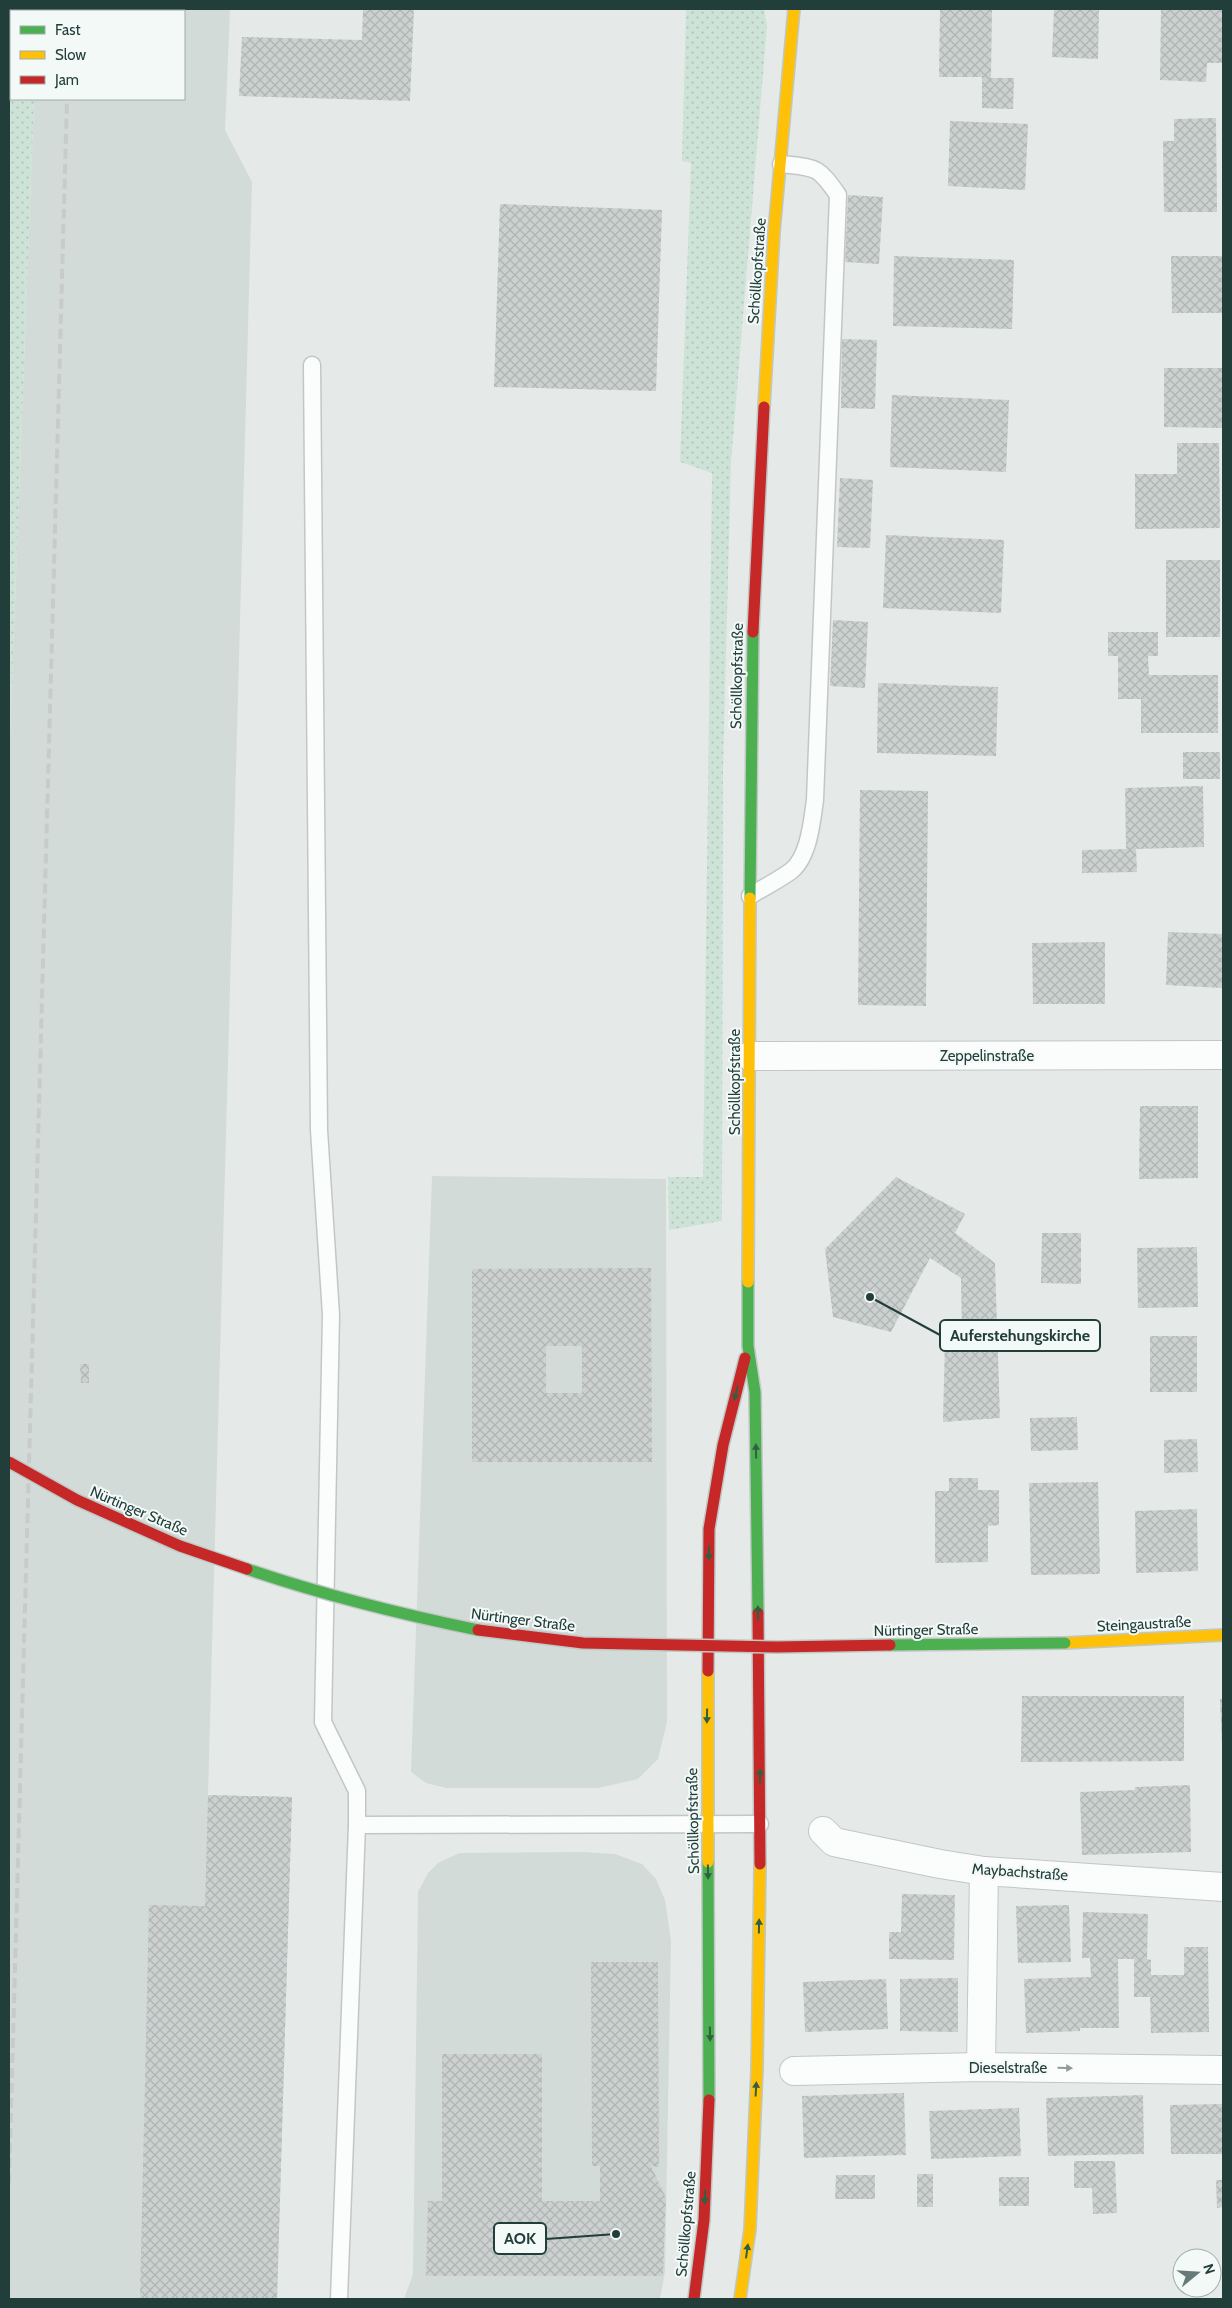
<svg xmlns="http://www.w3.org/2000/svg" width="1232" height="2308" viewBox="0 0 1232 2308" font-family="Cabin,sans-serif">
	<defs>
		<pattern id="grass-dots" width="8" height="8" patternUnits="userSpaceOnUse" patternTransform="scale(1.25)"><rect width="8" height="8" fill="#cee3d8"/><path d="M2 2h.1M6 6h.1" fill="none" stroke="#b1c4ba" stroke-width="1.8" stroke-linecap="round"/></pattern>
		<pattern id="building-cross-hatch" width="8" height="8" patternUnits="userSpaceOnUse" patternTransform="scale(1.25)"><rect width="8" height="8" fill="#ccd1d0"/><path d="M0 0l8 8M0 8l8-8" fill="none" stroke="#afb4b4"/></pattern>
	</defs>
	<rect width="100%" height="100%" fill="#e5eae9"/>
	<g fill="#d3dbd9">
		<polygon points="37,9 230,9 225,130 252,182 208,1795 292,1797 277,2299 9,2299 9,761 34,99 184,99 184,11 37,11"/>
		<polygon points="432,1176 666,1179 667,1722 658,1759 638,1779 598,1788 446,1788 426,1783 411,1772"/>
		<polygon points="583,1852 615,1854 642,1864 656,1879 665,1900 671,1941 665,2272 660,2299 404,2299 413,2274 418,1892 428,1873 438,1863 459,1853"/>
	</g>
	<g fill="url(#grass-dots)">
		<polygon points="9,9 37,9 37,11 11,11 11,99 34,99 9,761"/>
		<polygon points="686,9 764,9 767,25 731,462 723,769 722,1221 669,1230 668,1177 703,1177 712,473 680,462 691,163 682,161"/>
	</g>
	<g fill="url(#building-cross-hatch)" fill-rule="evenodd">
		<polygon points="363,9 414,9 410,101 239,96 242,37 362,40"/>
		<polygon points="940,9 992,9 991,78 1014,78 1013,109 982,108 982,77 939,77"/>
		<polygon points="1054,9 1099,9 1098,59 1052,57"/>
		<polygon points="1161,9 1223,9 1222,63 1207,63 1206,82 1160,80"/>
		<polygon points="1216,118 1217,212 1164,212 1163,141 1174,141 1174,119"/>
		<polygon points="950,121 1028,124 1025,190 948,186"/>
		<polygon points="848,195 883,197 879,264 845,262"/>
		<polygon points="500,204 662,210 656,391 494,387"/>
		<polygon points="894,256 1014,260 1012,329 893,326"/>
		<polygon points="1171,256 1223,256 1223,313 1172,313"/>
		<polygon points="842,339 877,340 875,409 841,408"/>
		<polygon points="1164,368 1222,368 1222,428 1164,427"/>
		<polygon points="892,395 1009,400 1006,472 890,467"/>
		<polygon points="1177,443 1219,443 1220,528 1135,529 1135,474 1177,474"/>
		<polygon points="840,478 873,480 870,548 837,547"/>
		<polygon points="886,535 1004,540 1001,613 883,608"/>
		<rect x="1166" y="560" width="54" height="77"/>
		<polygon points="833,620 868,622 865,688 830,686"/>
		<polygon points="1108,632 1158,632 1158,656 1148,656 1149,675 1218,675 1218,733 1141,733 1141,699 1118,699 1118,656 1108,656"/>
		<polygon points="878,683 998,687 996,756 877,753"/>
		<rect x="1183" y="752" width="37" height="27"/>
		<polygon points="1203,786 1204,847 1136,849 1137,872 1082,873 1082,850 1126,849 1125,788"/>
		<polygon points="860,790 928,791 926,1006 858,1005"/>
		<polygon points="1168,932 1223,934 1223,988 1166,985"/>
		<polygon points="1105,942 1105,1004 1033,1004 1032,943"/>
		<polygon points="1140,1106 1198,1106 1198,1178 1139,1179"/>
		<polygon points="896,1177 965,1214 955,1233 995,1263 1000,1418 943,1422 945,1339 962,1338 961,1278 930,1258 891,1332 833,1317 825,1249"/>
		<polygon points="1042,1233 1081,1233 1081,1284 1041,1283"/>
		<polygon points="1197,1247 1198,1307 1138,1308 1137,1248"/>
		<path d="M651 1268 652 1462H472V1269ZM546 1346H582V1393H546Z"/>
		<rect x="1150" y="1336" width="47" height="56"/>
		<polygon points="80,1364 89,1364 89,1383 81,1383"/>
		<polygon points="1077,1417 1078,1450 1031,1451 1030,1418"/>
		<polygon points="1197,1439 1198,1472 1164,1473 1164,1440"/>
		<polygon points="949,1478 978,1478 978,1490 999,1490 999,1525 988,1526 988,1562 935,1563 935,1491 949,1491"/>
		<polygon points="1098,1482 1100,1574 1031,1575 1029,1483"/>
		<polygon points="1197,1509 1198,1571 1136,1573 1135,1511"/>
		<polygon points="1022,1696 1184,1696 1184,1761 1021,1762"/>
		<polygon points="1220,1699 1223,1699 1223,1745 1222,1745"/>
		<polygon points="1190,1785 1191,1852 1082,1855 1080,1792 1135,1790 1135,1787"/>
		<polygon points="208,1795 292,1797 277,2299 140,2299 149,1905 205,1906"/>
		<polygon points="902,1894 955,1895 954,1960 889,1959 889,1932 901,1932"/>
		<polygon points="1069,1905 1071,1962 1018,1963 1016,1906"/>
		<polygon points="1083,1912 1148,1914 1147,1959 1151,1960 1151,1975 1184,1975 1184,1947 1208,1947 1209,2032 1151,2033 1150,1997 1134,1997 1134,1959 1118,1959 1119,2028 1080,2028 1080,2031 1026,2033 1024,1979 1091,1977 1090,1958 1082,1958"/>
		<polygon points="591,1962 658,1962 659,2167 651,2166 666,2198 663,2276 426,2276 428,2201 442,2201 442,2054 542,2054 542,2201 600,2201 600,2166 592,2166"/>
		<polygon points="958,1978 958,2032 900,2031 900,1979"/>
		<polygon points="886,1979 888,2029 805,2032 803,1982"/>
		<polygon points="904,2093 906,2155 804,2158 802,2096"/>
		<polygon points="1143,2095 1144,2154 1048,2156 1046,2098"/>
		<polygon points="1223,2104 1223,2154 1171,2154 1170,2105"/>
		<polygon points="1019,2108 1021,2156 931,2159 929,2111"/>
		<polygon points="1074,2161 1115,2161 1117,2213 1093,2214 1092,2188 1074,2188"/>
		<rect x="917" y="2174" width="16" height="33"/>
		<polygon points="836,2175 875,2175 875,2199 835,2199"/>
		<rect x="999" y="2177" width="30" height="29"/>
		<polygon points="1216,2180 1223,2180 1223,2207 1217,2208"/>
	</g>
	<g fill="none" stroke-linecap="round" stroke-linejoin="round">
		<g stroke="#c2c7c6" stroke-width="19">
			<g id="lane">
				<polyline points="312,365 319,1130 331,1315 323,1722 357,1791 357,1825"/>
				<path d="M750 896C764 887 779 880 791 871 809 857 812 821 815 800L838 195C817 165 816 168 781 164"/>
				<polyline points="339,2299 357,1825 760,1824"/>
			</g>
		</g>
		<g stroke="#c2c7c6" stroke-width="30">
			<g id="street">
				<polyline points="750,1056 1223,1055"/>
				<polyline points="823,1831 834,1842 940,1864 984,1871 1223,1887"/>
				<polyline points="981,2067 984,1871"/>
				<polyline points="794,2071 981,2067 1223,2070"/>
			</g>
		</g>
		<g stroke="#c0c8c6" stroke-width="14">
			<g id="fast">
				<polyline points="750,898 753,632"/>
				<polyline points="748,1282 748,1346 755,1392 758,1613"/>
				<polyline points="708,1862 709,2100"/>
			</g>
		</g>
		<g stroke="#c0c8c6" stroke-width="14">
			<g id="slow">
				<polyline points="764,407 774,232 794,9"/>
				<polyline points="748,1282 750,898"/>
				<polyline points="1065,1643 1223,1635"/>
				<polyline points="708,1671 708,1862"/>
				<polyline points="740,2299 750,2229 757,2069 760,1864"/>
			</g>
		</g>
		<g stroke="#c0c8c6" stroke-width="14">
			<g id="jam">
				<polyline points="753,632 764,407"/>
				<polyline points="758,1613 760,1864"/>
				<polyline points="708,1671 709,1529 723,1445 745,1358"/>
				<polyline points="694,2299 704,2220 709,2100"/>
			</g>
		</g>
		<use href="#lane" stroke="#fbfcfc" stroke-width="16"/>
		<use href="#street" stroke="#fbfcfc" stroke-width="28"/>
		<use href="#fast" stroke="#4caf50" stroke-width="11"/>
		<use href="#slow" stroke="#ffc107" stroke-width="11"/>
		<use href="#jam" stroke="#c62828" stroke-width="11"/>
		<g stroke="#c7cbca" stroke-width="4" stroke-dasharray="10 5" stroke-linecap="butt">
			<polyline points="69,11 69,9"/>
			<polyline points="9,2183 67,99"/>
		</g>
		<g stroke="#c0c8c6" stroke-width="14" stroke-linecap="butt">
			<g id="fast-bridge">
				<path d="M247 1569C323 1595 400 1614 478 1630"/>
				<polyline points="890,1645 1065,1643"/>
			</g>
		</g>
		<g stroke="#c0c8c6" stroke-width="14" stroke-linecap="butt">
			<g id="jam-bridge">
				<polyline points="9,1462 77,1500 180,1546 247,1569"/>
				<polyline points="478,1630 583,1643 777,1647 890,1645"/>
			</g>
		</g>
		<use href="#fast-bridge" stroke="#4caf50" stroke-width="11"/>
		<use href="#jam-bridge" stroke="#c62828" stroke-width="11"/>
	</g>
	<defs><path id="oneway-solid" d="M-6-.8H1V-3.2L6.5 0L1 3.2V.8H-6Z" transform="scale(1.25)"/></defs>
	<g fill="#2f6041">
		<use href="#oneway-solid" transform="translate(736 1393) rotate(104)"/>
		<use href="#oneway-solid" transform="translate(756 1451) rotate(-91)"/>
		<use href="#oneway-solid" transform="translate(709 1553) rotate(91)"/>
		<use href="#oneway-solid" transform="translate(758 1613) rotate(-91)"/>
		<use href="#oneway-solid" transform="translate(707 1716) rotate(91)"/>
		<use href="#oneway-solid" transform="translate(760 1776) rotate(-90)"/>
		<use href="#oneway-solid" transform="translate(708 1872) rotate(89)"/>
		<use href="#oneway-solid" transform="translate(759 1926) rotate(-89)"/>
		<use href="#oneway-solid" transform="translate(710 2034) rotate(89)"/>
		<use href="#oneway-solid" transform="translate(756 2089) rotate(-87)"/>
		<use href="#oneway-solid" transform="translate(705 2197) rotate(92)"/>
		<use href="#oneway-solid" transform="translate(747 2251) rotate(-82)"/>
	</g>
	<use fill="#8e9d9c" href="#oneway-solid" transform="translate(1065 2068) rotate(1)"/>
	<g text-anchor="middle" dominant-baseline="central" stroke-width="4" stroke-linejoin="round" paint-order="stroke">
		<g font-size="15" fill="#223e3b" stroke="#f3f9f7">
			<text transform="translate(757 271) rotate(-86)">Schöllkopfstraße</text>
			<text transform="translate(737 676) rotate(-89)">Schöllkopfstraße</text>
			<text x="987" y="1056">Zeppelinstraße</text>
			<text transform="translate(735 1082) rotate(-90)">Schöllkopfstraße</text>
			<text transform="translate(139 1511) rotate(23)">Nürtinger Straße</text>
			<text transform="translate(523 1620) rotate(7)">Nürtinger Straße</text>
			<text transform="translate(1144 1624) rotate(-3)">Steingaustraße</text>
			<text transform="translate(926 1630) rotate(-1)">Nürtinger Straße</text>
			<text transform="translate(693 1821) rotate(-91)">Schöllkopfstraße</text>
			<text transform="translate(1020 1872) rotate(4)">Maybachstraße</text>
			<text x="1008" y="2068">Dieselstraße</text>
			<text transform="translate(686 2224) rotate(-85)">Schöllkopfstraße</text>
		</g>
	</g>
	<path fill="none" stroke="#223e3b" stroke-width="2" d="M870 1297L940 1335M616 2234L546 2239"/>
	<g fill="#223e3b" stroke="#f3f9f7" stroke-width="2">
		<circle cx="870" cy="1297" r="5"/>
		<circle cx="616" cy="2234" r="5"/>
	</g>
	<g fill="#f3f9f7" stroke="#223e3b" stroke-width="2">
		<rect x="940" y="1320" width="160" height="31" rx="5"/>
		<rect x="494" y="2223" width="52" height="31" rx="5"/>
	</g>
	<g font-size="16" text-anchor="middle" font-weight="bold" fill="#223e3b">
		<text x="1020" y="1341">Auferstehungskirche</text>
		<text x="520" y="2244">AOK</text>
	</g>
	<rect width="1232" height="2308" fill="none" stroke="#223e3b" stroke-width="20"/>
	<rect x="10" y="10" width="175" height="90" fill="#f3f9f7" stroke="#9faeac"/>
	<rect x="20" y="26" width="25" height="8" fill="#4caf50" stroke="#9faeac"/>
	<text x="55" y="35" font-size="15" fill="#223e3b">Fast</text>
	<rect x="20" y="51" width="25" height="8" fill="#ffc107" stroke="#9faeac"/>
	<text x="55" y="60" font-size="15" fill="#223e3b">Slow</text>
	<rect x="20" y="76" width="25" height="8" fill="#c62828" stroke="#9faeac"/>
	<text x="55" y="85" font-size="15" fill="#223e3b">Jam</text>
	<g transform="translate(1197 2273) rotate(72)"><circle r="24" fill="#f3f9f7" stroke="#9faeac"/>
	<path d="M0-4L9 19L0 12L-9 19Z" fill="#667a78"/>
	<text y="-8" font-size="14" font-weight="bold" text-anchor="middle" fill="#223e3b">N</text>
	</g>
</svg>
